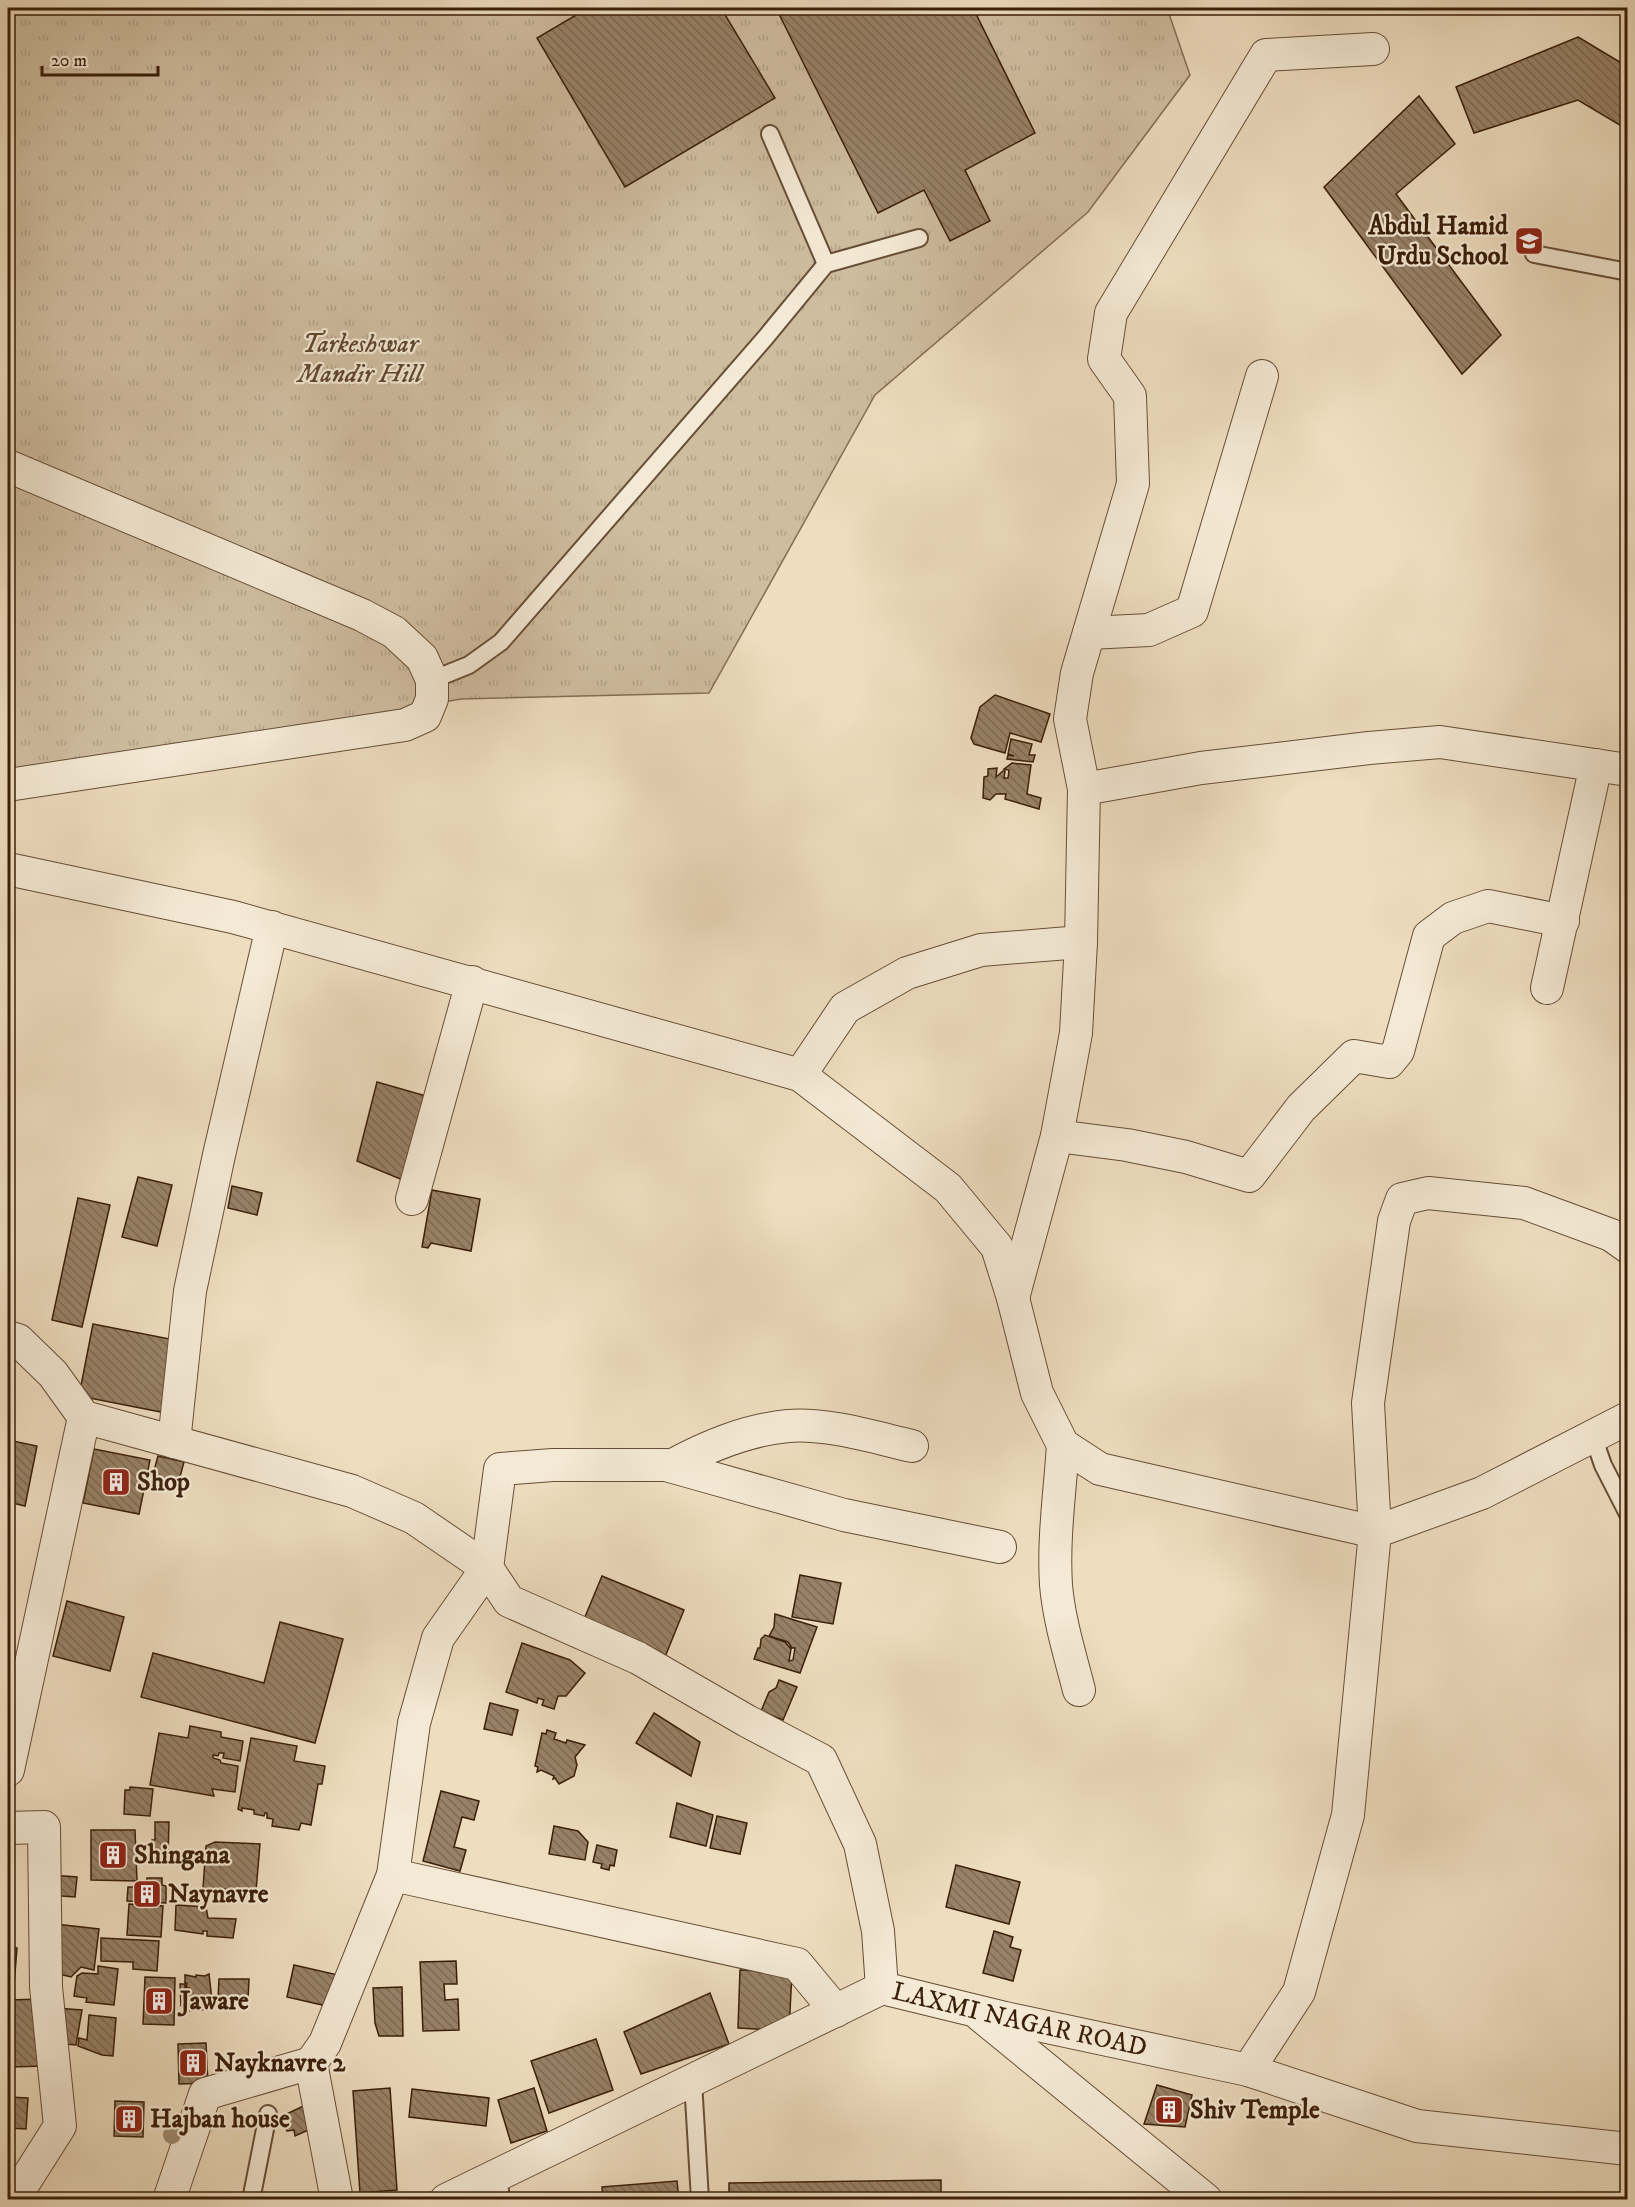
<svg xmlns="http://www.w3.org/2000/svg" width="1635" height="2207" viewBox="0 0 1635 2207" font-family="'IM FELL DW Pica',serif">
	<defs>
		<pattern id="grass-tufts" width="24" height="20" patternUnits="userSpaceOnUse" patternTransform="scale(1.5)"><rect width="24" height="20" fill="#cfbda0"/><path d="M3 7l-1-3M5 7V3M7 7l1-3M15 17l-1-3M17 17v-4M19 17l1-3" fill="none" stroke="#b2a288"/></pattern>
		<pattern id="building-back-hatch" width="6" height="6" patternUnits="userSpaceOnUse" patternTransform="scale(1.5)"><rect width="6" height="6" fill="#988268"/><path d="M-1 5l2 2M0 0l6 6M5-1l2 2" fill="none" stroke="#7d6a54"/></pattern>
	</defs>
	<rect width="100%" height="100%" fill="#eeddbf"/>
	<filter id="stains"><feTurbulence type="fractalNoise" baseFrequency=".00333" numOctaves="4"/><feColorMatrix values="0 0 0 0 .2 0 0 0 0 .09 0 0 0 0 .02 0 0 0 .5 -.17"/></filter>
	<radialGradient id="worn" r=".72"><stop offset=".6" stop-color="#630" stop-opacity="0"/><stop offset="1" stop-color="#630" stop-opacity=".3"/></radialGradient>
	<polygon fill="url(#grass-tufts)" stroke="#846e54" stroke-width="1.5" points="8,8 1167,8 1190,75 1088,212 875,395 709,693 461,699 8,778"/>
	<g fill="url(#building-back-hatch)" stroke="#3a1f09" stroke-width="1.5">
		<polygon points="588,8 721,8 775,98 625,187 537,38"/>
		<polygon points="776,8 973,8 1035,133 965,170 990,221 950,241 924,190 878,213"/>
		<polygon points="1578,37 1628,67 1628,130 1578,100 1474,133 1456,87"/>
		<polygon points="1419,96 1455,144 1396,194 1501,335 1462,374 1324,187"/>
		<polygon points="995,695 1050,714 1041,742 1010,733 1005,753 974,744 971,738 980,707"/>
		<polygon points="1011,739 1032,744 1029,755 1035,755 1033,762 1007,759 1008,755 1014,756 1008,754"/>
		<polygon points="1012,763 1031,765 1027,794 1041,798 1039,809 1005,799 1006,794 996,794 990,800 983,798 984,777 988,776 988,769 997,768 996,777 1003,771 1005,771 1004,778 1008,778 1009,770 1004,769"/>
		<polygon points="377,1082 433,1098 410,1183 357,1161"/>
		<polygon points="138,1177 172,1185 157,1246 122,1237"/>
		<polygon points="232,1186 262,1193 257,1215 228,1208"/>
		<polygon points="432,1190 480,1199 471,1251 431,1243 428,1248 422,1247"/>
		<polygon points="78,1198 110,1205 82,1327 52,1320"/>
		<polygon points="93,1324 180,1341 166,1413 79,1396"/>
		<polygon points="8,1440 37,1446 25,1506 8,1502"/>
		<polygon points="94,1449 150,1460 139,1514 83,1503"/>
		<polygon points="158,1456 184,1462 178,1484 152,1478"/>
		<polygon points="800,1575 841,1583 833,1624 792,1617"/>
		<polygon points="602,1576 684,1610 665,1657 582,1624"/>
		<polygon points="67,1601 124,1617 110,1671 53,1656"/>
		<polygon points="775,1614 817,1627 800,1673 754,1659 758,1648 760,1648 761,1639 765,1635 785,1642 791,1649 789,1661 793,1660 795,1648 792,1648 788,1642 769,1636 774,1627"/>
		<polygon points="280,1622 343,1639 315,1743 141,1697 153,1653 264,1683"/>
		<polygon points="522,1643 570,1660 585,1673 566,1696 558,1696 554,1709 542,1705 544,1700 538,1698 537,1703 506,1692"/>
		<polygon points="779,1680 797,1687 783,1720 761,1711 769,1692 776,1688"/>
		<polygon points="490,1703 518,1710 512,1735 484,1729"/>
		<polygon points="654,1713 700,1742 691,1776 636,1743"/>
		<polygon points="190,1726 221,1732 221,1737 243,1741 240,1761 223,1758 224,1753 219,1753 218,1756 213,1755 213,1758 220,1760 221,1763 238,1766 235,1792 212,1789 214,1796 150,1785 159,1733 188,1738"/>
		<polygon points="547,1730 556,1733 554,1739 566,1743 567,1740 585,1745 575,1757 577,1765 574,1776 559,1784 555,1778 553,1779 554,1776 541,1770 537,1772 538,1767 535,1766 542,1733 546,1734"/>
		<polygon points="251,1738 297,1746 294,1761 325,1766 322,1784 318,1784 311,1825 301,1823 299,1830 272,1826 273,1819 267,1818 267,1813 265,1813 264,1816 254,1814 254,1810 242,1808 242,1811 238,1809"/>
		<polygon points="130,1787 153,1789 150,1816 124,1814 125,1790 130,1790"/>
		<polygon points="441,1791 479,1801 474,1820 462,1817 454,1847 466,1850 460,1871 423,1861"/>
		<polygon points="677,1803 713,1815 706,1846 670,1837"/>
		<polygon points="717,1816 747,1823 740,1854 710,1848"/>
		<polygon points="155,1822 169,1822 168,1858 152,1858 152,1840 155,1840"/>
		<polygon points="554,1826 578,1831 588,1842 585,1860 549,1854"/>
		<polygon points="91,1830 135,1830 137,1881 91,1880"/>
		<polygon points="215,1842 260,1844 256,1891 203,1888 206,1846"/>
		<polygon points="597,1845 617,1850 614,1866 610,1865 609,1870 601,1868 602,1864 593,1862"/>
		<polygon points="956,1865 1020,1882 1009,1924 946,1907"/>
		<polygon points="51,1875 77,1877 75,1897 49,1895"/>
		<polygon points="147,1878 162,1878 162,1885 166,1886 166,1903 127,1901 128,1887 146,1887"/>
		<polygon points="129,1904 163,1906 161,1937 127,1935"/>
		<polygon points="176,1905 206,1907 208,1918 236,1919 233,1938 207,1936 207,1931 203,1931 203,1934 175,1930"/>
		<polygon points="55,1924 99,1929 94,1970 81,1967 71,1977 54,1973"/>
		<polygon points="994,1931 1013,1937 1010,1947 1021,1950 1013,1981 983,1973"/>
		<polygon points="101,1938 159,1941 157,1971 133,1969 133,1962 101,1961"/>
		<polygon points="8,1948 17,1948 13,1998 8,1997"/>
		<polygon points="456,1961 457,1984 444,1984 445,2000 458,1999 459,2030 423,2031 420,1962"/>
		<polygon points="294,1965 338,1975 331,2007 287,1997"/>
		<polygon points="98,1966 118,1969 114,2005 86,2002 87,1998 74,1996 77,1976 82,1973 98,1974"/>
		<polygon points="740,1970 792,1972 789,2031 738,2028"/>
		<polygon points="209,1974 213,2009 183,2011 183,2006 181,2006 180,1984 185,1984 185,1994 187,1993 189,1988 186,1988 187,1983 185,1983 185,1975 196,1977 196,1975 205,1976"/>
		<polygon points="145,1977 175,1978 174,2025 143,2024"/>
		<polygon points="219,1979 249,1979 248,2000 218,1999"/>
		<polygon points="402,1987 403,2036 379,2036 375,2023 373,1988"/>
		<polygon points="710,1993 729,2044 641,2074 624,2032"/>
		<polygon points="42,1999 44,2066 11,2067 11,2058 8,2058 8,2000"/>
		<polygon points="55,2008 82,2010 76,2045 55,2043"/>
		<polygon points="89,2015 116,2018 113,2056 102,2055 78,2046 79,2038 87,2040"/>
		<polygon points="596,2039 613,2090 549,2113 531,2061"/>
		<polygon points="206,2043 208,2083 179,2084 178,2044"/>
		<polygon points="1157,2085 1192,2095 1185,2127 1144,2124"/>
		<polygon points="390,2088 397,2190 360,2193 353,2091"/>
		<polygon points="534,2088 547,2131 511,2143 498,2100"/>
		<polygon points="412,2089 489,2098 486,2126 409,2117"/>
		<polygon points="8,2097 28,2098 26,2129 8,2128"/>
		<polygon points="115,2101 144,2102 143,2137 114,2136"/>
		<polygon points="312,2102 313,2131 306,2131 295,2136 294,2130 287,2131 280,2117"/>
		<polygon points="941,2180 941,2200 729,2200 729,2183"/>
		<polygon points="677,2181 679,2200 603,2200 602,2187"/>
	</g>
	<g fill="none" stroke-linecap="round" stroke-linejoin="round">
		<g stroke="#674e36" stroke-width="20">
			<g id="lane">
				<polyline points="770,134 826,264"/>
				<polyline points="1534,254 1628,272"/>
				<polyline points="432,680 469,665 501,642 766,337 826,264 919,238"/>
				<polyline points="1593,1436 1603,1465 1628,1514"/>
				<polyline points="693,2081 700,2200"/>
				<polyline points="498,2174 501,2200"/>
				<polyline points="251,2200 268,2114"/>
			</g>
		</g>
		<g stroke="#674e36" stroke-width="34">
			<g id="street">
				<polyline points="8,466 362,615 394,632 422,658 432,680 432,699 425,716 405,725 8,785"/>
				<polyline points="1089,633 1149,630 1192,611 1262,376"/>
				<polyline points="1084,789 1201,768 1369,748 1440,742 1628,770"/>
				<polyline points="8,869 233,917 800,1075 948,1188 997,1247 1013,1298 1037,1393 1063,1445 1100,1469 1375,1532 1368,1403 1394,1221 1402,1199 1428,1193 1524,1203 1611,1235 1628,1247"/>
				<polyline points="1547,988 1596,765"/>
				<polyline points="800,1075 845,1008 907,973 981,950 1081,942"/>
				<polyline points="1057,1136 1127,1145 1186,1157 1249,1176 1301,1108 1354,1056 1389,1062 1398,1051 1429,936 1453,918 1488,906 1563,921"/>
				<polyline points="412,1199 472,982"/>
				<polyline points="1013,1298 1057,1136 1076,1033 1081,942 1084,789 1070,719 1077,673 1133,484 1130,396 1104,359 1111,313 1266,55 1373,49"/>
				<polyline points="8,1337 18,1340 53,1374 84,1417 352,1491 414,1518 487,1568 509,1601 638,1658 747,1721 821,1760 860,1844 878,1931 882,1988"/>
				<polyline points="174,1442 190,1291 219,1155 272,927"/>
				<path d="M1063 1445C1060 1491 1053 1539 1056 1585 1059 1620 1070 1655 1079 1690"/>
				<path d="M671 1466C708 1446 746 1430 788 1426 828 1423 873 1437 912 1446"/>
				<polyline points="8,1770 84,1417"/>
				<polyline points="8,1828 44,1827 46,1987 60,2126 13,2200"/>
				<polyline points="393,1875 797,1964 836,2011"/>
				<polyline points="980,2015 1206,2200"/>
				<polyline points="311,2063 337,2200"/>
				<polyline points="1248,2070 1299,1992 1348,1815 1375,1532 1482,1493 1628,1418"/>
				<polyline points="169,2200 205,2094 311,2063 325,2043 393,1875 414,1723 438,1638 487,1568 500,1469 553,1465 666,1465 844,1515 1000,1547"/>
				<path id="s1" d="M446 2200 882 1988 1005 2018 1248 2070 1417 2126 1628 2149"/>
			</g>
		</g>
		<use href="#lane" stroke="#f4e9d5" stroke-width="16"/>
		<use href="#street" stroke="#f4e9d5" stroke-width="32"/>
	</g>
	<circle fill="#9f8a70" cx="172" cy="2135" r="9"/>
	<defs>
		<g id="school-square" transform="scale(1.5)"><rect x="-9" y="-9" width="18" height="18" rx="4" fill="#8f2418" stroke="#f4e9d5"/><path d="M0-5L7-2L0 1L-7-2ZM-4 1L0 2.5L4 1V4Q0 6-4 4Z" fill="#fff"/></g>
		<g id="building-square" transform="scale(1.5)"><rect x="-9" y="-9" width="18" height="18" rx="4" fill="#8f2418" stroke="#f4e9d5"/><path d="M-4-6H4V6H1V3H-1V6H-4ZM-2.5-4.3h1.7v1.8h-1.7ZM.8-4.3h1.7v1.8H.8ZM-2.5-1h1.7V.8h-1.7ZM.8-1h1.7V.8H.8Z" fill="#fff"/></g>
	</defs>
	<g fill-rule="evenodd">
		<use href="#school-square" x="1529" y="241"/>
		<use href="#building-square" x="116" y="1482"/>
		<use href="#building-square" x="113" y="1855"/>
		<use href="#building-square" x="147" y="1894"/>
		<use href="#building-square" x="159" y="2001"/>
		<use href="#building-square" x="193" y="2063"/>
		<use href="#building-square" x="1169" y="2110"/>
		<use href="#building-square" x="129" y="2119"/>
	</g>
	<g text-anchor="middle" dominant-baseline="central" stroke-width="4.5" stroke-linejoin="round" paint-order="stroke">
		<g font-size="26" font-weight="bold" fill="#3a1f09" stroke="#f4e9d5" text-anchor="start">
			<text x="1508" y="226" text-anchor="end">Abdul Hamid<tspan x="1508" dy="30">Urdu School</tspan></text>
			<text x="137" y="1482">Shop</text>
			<text x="134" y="1855">Shingana</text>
			<text x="168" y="1894">Naynavre</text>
			<text x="180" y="2001">Jaware</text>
			<text x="214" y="2063">Nayknavre 2</text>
			<text x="1190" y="2110">Shiv Temple</text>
			<text x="150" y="2119">Hajban house</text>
		</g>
		<g font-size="26" font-style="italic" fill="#5f462f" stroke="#f4e9d5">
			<text x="360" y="344">Tarkeshwar<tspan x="360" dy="30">Mandir Hill</tspan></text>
		</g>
		<g font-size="26" fill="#3a1f09" stroke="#f4e9d5">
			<text stroke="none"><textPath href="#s1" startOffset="626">LAXMI NAGAR ROAD</textPath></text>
		</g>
	</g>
	<rect width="1635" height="2207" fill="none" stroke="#eeddbf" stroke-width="30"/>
	<rect x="9" y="9" width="1617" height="2189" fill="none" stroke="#3a1f09" stroke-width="3"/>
	<rect x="15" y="15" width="1605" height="2177" fill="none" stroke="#3a1f09" stroke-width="1.5"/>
	<path d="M42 66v9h116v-9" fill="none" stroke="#3a1f09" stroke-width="3"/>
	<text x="51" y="66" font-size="18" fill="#3a1f09" stroke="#f4e9d5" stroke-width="4.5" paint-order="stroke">20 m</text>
	<rect width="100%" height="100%" filter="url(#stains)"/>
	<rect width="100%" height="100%" fill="url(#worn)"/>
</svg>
